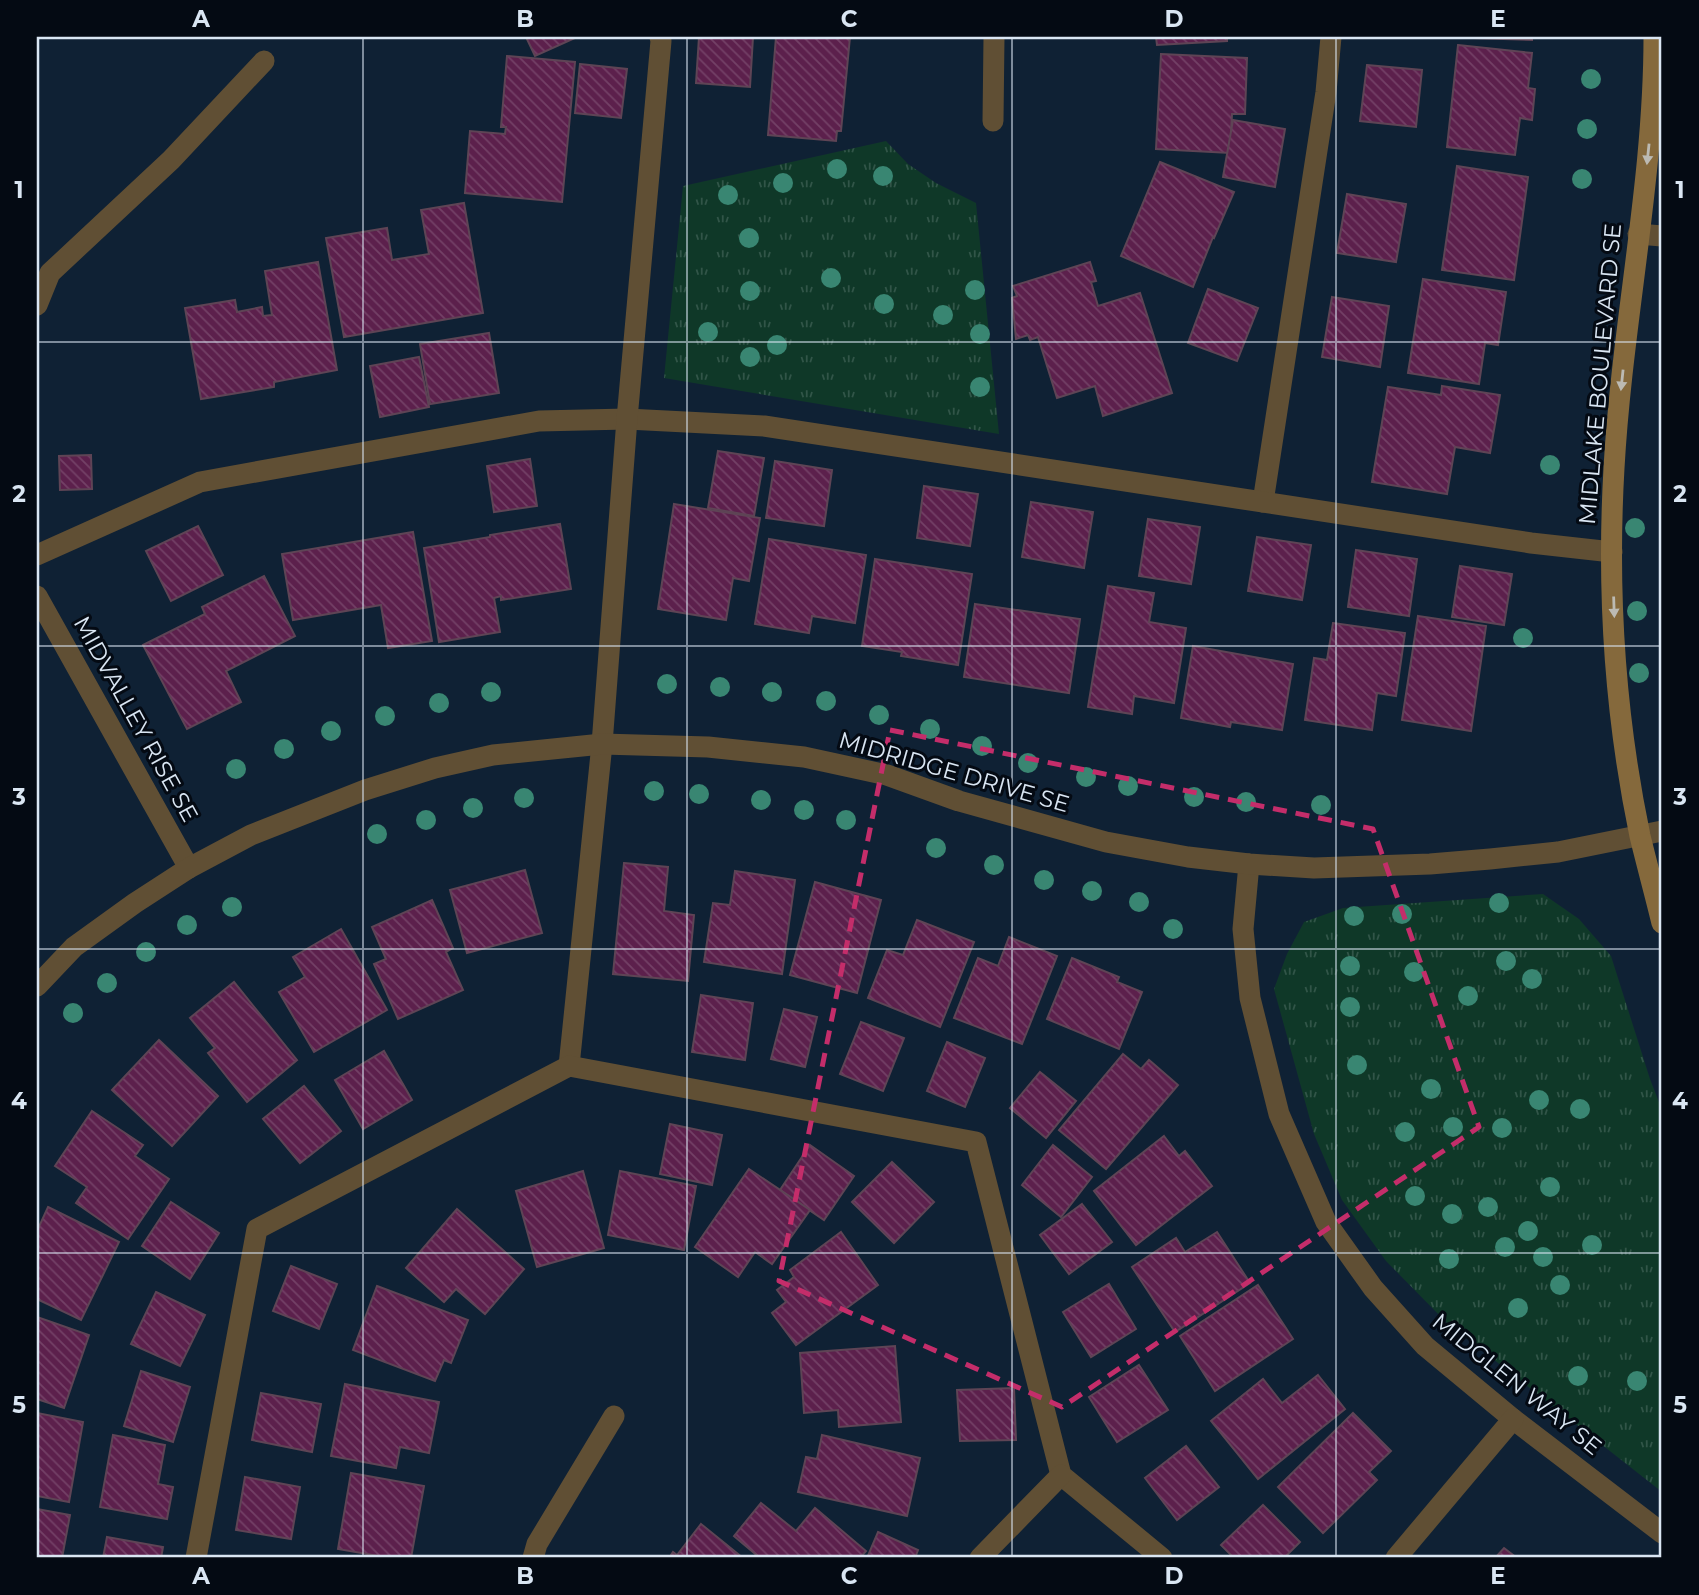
<svg xmlns="http://www.w3.org/2000/svg" width="1699" height="1595" viewBox="0 0 1699 1595" font-family="Montserrat,sans-serif">
	<defs>
		<pattern id="park-tufts" width="24" height="20" patternUnits="userSpaceOnUse" patternTransform="scale(1.75)"><rect width="24" height="20" fill="#0f3828"/><path d="M3 7l-1-3M5 7V3M7 7l1-3M15 17l-1-3M17 17v-4M19 17l1-3" fill="none" stroke="#315548"/></pattern>
		<pattern id="building-back-hatch" width="6" height="6" patternUnits="userSpaceOnUse" patternTransform="scale(1.75)"><rect width="6" height="6" fill="#5c204c"/><path d="M-1 5l2 2M0 0l6 6M5-1l2 2" fill="none" stroke="#734066"/></pattern>
	</defs>
	<rect width="100%" height="100%" fill="#0f2134"/>
	<g fill="url(#park-tufts)">
		<polygon points="886,141 908,164 936,183 976,203 999,434 664,378 683,186"/>
		<polygon points="1543,894 1579,919 1611,956 1650,1079 1662,1110 1662,1492 1446,1322 1386,1261 1342,1200 1314,1134 1274,989 1287,954 1304,922 1343,908"/>
	</g>
	<g fill="url(#building-back-hatch)" stroke="#5e4455" stroke-width="2">
		<polygon points="526,37 577,37 535,56"/>
		<polygon points="699,37 753,37 750,87 696,83"/>
		<polygon points="776,37 850,37 841,131 837,131 836,141 768,135"/>
		<polygon points="1156,37 1227,37 1227,41 1157,45"/>
		<polygon points="1442,37 1532,37 1532,40"/>
		<polygon points="1458,45 1532,53 1528,88 1535,89 1532,120 1520,118 1515,155 1447,147"/>
		<polygon points="1161,54 1247,58 1245,114 1232,114 1230,153 1156,149"/>
		<polygon points="507,56 575,62 562,202 465,193 470,131 505,134 506,127 501,127"/>
		<polygon points="580,64 627,69 621,118 575,113"/>
		<polygon points="1367,65 1422,70 1416,127 1360,121"/>
		<polygon points="1233,120 1285,129 1275,187 1223,177"/>
		<polygon points="1160,162 1234,192 1214,238 1213,237 1193,287 1121,256"/>
		<polygon points="1457,166 1528,177 1514,280 1442,270"/>
		<polygon points="1347,194 1406,204 1396,262 1337,253"/>
		<polygon points="464,203 483,313 344,337 326,238 387,228 392,260 429,254 421,210"/>
		<polygon points="318,262 337,370 274,382 274,387 201,399 185,308 235,300 237,312 262,307 263,316 272,315 265,271"/>
		<polygon points="1090,262 1096,281 1091,282 1098,306 1140,293 1172,393 1103,416 1095,386 1057,398 1038,337 1030,340 1028,335 1016,339 1012,298 1017,296 1013,286"/>
		<polygon points="1423,279 1506,292 1498,345 1485,343 1479,384 1408,373"/>
		<polygon points="1208,289 1258,308 1237,361 1188,343"/>
		<polygon points="1332,297 1389,306 1380,367 1322,357"/>
		<polygon points="489,333 499,393 430,404 420,344"/>
		<polygon points="419,357 429,407 380,417 370,366"/>
		<polygon points="1442,386 1500,395 1490,453 1455,447 1447,494 1372,482 1388,387 1441,395"/>
		<polygon points="718,451 764,458 754,516 708,508"/>
		<polygon points="91,455 92,489 60,490 59,456"/>
		<polygon points="530,459 537,506 494,512 487,466"/>
		<polygon points="775,461 832,470 824,526 766,518"/>
		<polygon points="924,486 978,494 970,546 917,538"/>
		<polygon points="1031,502 1093,512 1084,568 1022,557"/>
		<polygon points="674,504 760,518 749,581 733,578 726,620 658,609"/>
		<polygon points="1148,519 1200,527 1191,584 1139,576"/>
		<polygon points="560,524 571,589 501,600 501,596 494,598 500,632 439,642 424,548 490,537 490,535"/>
		<polygon points="198,526 223,575 171,601 146,551"/>
		<polygon points="413,532 432,641 388,648 381,605 293,620 282,554"/>
		<polygon points="1257,537 1311,545 1302,600 1248,591"/>
		<polygon points="769,539 866,555 855,623 812,616 809,633 755,624"/>
		<polygon points="1356,550 1417,559 1409,616 1348,607"/>
		<polygon points="875,559 972,574 958,665 901,656 902,652 862,646"/>
		<polygon points="1460,566 1512,574 1504,625 1452,617"/>
		<polygon points="264,576 295,636 226,671 241,702 187,729 143,645 205,614 202,607"/>
		<polygon points="1108,586 1154,593 1149,622 1186,628 1174,703 1134,696 1132,714 1088,707"/>
		<polygon points="975,604 1080,619 1069,693 964,677"/>
		<polygon points="1418,616 1486,626 1471,731 1402,720"/>
		<polygon points="1333,623 1405,633 1396,696 1377,693 1372,730 1305,720 1314,658 1327,660"/>
		<polygon points="1193,646 1293,664 1282,730 1231,722 1230,727 1181,718"/>
		<polygon points="624,863 668,867 664,911 694,915 688,981 613,974"/>
		<polygon points="525,870 542,933 467,953 450,890"/>
		<polygon points="735,871 795,880 782,974 704,962 713,903 730,905"/>
		<polygon points="815,882 881,900 857,993 790,975"/>
		<polygon points="432,900 453,948 446,952 463,990 398,1019 374,964 386,959 372,927"/>
		<polygon points="917,920 974,942 940,1027 868,998 887,950 903,955"/>
		<polygon points="341,929 387,1010 314,1052 279,992 305,977 293,957"/>
		<polygon points="1009,937 1057,956 1022,1044 954,1018 978,958 998,966"/>
		<polygon points="1072,958 1119,977 1117,982 1142,992 1119,1049 1047,1019"/>
		<polygon points="234,982 297,1060 247,1102 208,1053 215,1048 190,1018"/>
		<polygon points="701,995 753,1003 745,1060 692,1052"/>
		<polygon points="784,1009 817,1017 805,1067 771,1059"/>
		<polygon points="861,1022 904,1038 883,1091 840,1074"/>
		<polygon points="159,1040 218,1096 172,1146 112,1090"/>
		<polygon points="947,1042 985,1058 965,1107 927,1091"/>
		<polygon points="384,1051 412,1100 363,1129 335,1080"/>
		<polygon points="1123,1054 1141,1069 1149,1060 1178,1085 1106,1169 1059,1130"/>
		<polygon points="1040,1072 1076,1101 1046,1138 1010,1108"/>
		<polygon points="304,1086 341,1131 300,1163 263,1119"/>
		<polygon points="92,1111 143,1145 135,1156 169,1179 128,1239 76,1203 87,1187 55,1166"/>
		<polygon points="670,1124 722,1135 712,1185 660,1174"/>
		<polygon points="1164,1136 1179,1156 1185,1151 1212,1186 1136,1245 1094,1191"/>
		<polygon points="810,1145 854,1176 824,1220 780,1190"/>
		<polygon points="1053,1145 1092,1177 1061,1217 1022,1185"/>
		<polygon points="892,1162 934,1202 894,1243 852,1202"/>
		<polygon points="749,1169 810,1210 772,1264 755,1252 738,1277 695,1247"/>
		<polygon points="583,1171 604,1248 537,1267 516,1191"/>
		<polygon points="620,1171 696,1186 684,1250 608,1235"/>
		<polygon points="171,1202 219,1233 190,1279 142,1246"/>
		<polygon points="1082,1204 1112,1242 1069,1274 1040,1235"/>
		<polygon points="48,1207 119,1242 81,1320 37,1299 37,1231"/>
		<polygon points="457,1209 524,1269 485,1314 456,1289 444,1302 406,1268"/>
		<polygon points="841,1232 878,1285 796,1345 772,1313 786,1302 777,1290 794,1277 790,1270"/>
		<polygon points="1217,1232 1250,1283 1175,1332 1132,1267 1176,1238 1185,1252"/>
		<polygon points="291,1266 337,1284 319,1329 273,1311"/>
		<polygon points="1109,1284 1136,1329 1091,1357 1063,1312"/>
		<polygon points="1258,1285 1293,1339 1215,1391 1180,1336"/>
		<polygon points="377,1286 468,1320 451,1363 444,1360 435,1381 353,1350"/>
		<polygon points="156,1292 205,1315 180,1366 131,1344"/>
		<polygon points="37,1317 89,1335 64,1408 37,1399"/>
		<polygon points="895,1346 901,1422 839,1427 838,1410 804,1413 800,1353"/>
		<polygon points="1139,1365 1168,1410 1117,1442 1089,1397"/>
		<polygon points="141,1371 190,1387 173,1442 124,1426"/>
		<polygon points="1318,1375 1345,1409 1258,1479 1211,1421 1263,1379 1282,1403"/>
		<polygon points="345,1384 439,1402 429,1453 400,1447 396,1468 331,1456"/>
		<polygon points="1014,1388 1016,1440 960,1441 957,1390"/>
		<polygon points="261,1393 321,1404 312,1452 252,1440"/>
		<polygon points="37,1413 83,1422 69,1502 37,1496"/>
		<polygon points="1353,1413 1391,1451 1369,1472 1377,1480 1323,1533 1278,1487"/>
		<polygon points="113,1435 165,1445 158,1484 173,1487 167,1519 100,1507"/>
		<polygon points="822,1435 920,1458 907,1516 798,1492 806,1457 817,1459"/>
		<polygon points="1186,1446 1219,1487 1177,1520 1145,1478"/>
		<polygon points="351,1473 424,1486 411,1558 390,1558 338,1549"/>
		<polygon points="245,1477 300,1487 291,1539 236,1530"/>
		<polygon points="761,1503 796,1531 815,1508 866,1551 860,1558 760,1558 734,1536"/>
		<polygon points="1263,1505 1300,1542 1284,1558 1234,1558 1221,1545"/>
		<polygon points="37,1509 70,1515 62,1558 37,1558"/>
		<polygon points="701,1524 743,1558 669,1558 673,1552 677,1555"/>
		<polygon points="878,1532 918,1550 915,1558 867,1558"/>
		<polygon points="107,1537 163,1547 161,1558 103,1558"/>
		<polygon points="1504,1548 1517,1558 1495,1558"/>
	</g>
	<g fill="none" stroke-linecap="round" stroke-linejoin="round">
		<g stroke="#604f34" stroke-width="21">
			<polyline points="1263,502 1326,92 1331,37"/>
			<polyline points="37,555 200,482 539,421 627,419 764,426 1531,543 1612,552"/>
			<polyline points="569,1066 602,744 627,419 661,41 660,37"/>
			<polyline points="196,1558 257,1229 569,1066 976,1142 1061,1475 1162,1558"/>
			<polyline points="980,1558 1061,1475"/>
		</g>
		<g stroke="#604f34" stroke-width="21">
			<polyline points="993,121 994,37"/>
			<polyline points="1638,234 1662,236"/>
			<polyline points="37,305 50,273 171,160 264,61"/>
			<polyline points="37,596 189,868"/>
			<polyline points="1249,864 1243,929 1250,998 1279,1114 1326,1222 1373,1288 1425,1346 1513,1419 1662,1533"/>
			<polyline points="37,986 74,947 135,903 189,868 251,835 365,790 435,768 493,755 602,744 708,747 804,757 887,775 959,801 1106,842 1188,857 1249,864 1314,868 1430,864 1490,859 1558,852 1662,831"/>
			<polyline points="533,1558 537,1544 614,1416"/>
			<polyline points="1396,1558 1513,1419"/>
		</g>
		<path stroke="#85693c" stroke-width="21" d="M1654 37C1654 181 1622 324 1614 468 1607 590 1615 716 1640 836 1647 865 1655 894 1662 923"/>
	</g>
	<g fill="#398672">
		<circle cx="1591" cy="79" r="10"/>
		<circle cx="1587" cy="129" r="10"/>
		<circle cx="837" cy="169" r="10"/>
		<circle cx="883" cy="176" r="10"/>
		<circle cx="1582" cy="179" r="10"/>
		<circle cx="783" cy="183" r="10"/>
		<circle cx="728" cy="195" r="10"/>
		<circle cx="749" cy="238" r="10"/>
		<circle cx="831" cy="278" r="10"/>
		<circle cx="975" cy="290" r="10"/>
		<circle cx="750" cy="291" r="10"/>
		<circle cx="884" cy="304" r="10"/>
		<circle cx="943" cy="315" r="10"/>
		<circle cx="708" cy="332" r="10"/>
		<circle cx="980" cy="334" r="10"/>
		<circle cx="777" cy="345" r="10"/>
		<circle cx="750" cy="357" r="10"/>
		<circle cx="980" cy="387" r="10"/>
		<circle cx="1550" cy="465" r="10"/>
		<circle cx="1635" cy="528" r="10"/>
		<circle cx="1637" cy="611" r="10"/>
		<circle cx="1523" cy="638" r="10"/>
		<circle cx="1639" cy="673" r="10"/>
		<circle cx="667" cy="684" r="10"/>
		<circle cx="720" cy="687" r="10"/>
		<circle cx="491" cy="692" r="10"/>
		<circle cx="772" cy="692" r="10"/>
		<circle cx="826" cy="701" r="10"/>
		<circle cx="439" cy="703" r="10"/>
		<circle cx="879" cy="715" r="10"/>
		<circle cx="385" cy="716" r="10"/>
		<circle cx="930" cy="729" r="10"/>
		<circle cx="331" cy="731" r="10"/>
		<circle cx="982" cy="746" r="10"/>
		<circle cx="284" cy="749" r="10"/>
		<circle cx="1028" cy="763" r="10"/>
		<circle cx="236" cy="769" r="10"/>
		<circle cx="1086" cy="777" r="10"/>
		<circle cx="1128" cy="786" r="10"/>
		<circle cx="654" cy="791" r="10"/>
		<circle cx="699" cy="794" r="10"/>
		<circle cx="1194" cy="797" r="10"/>
		<circle cx="524" cy="798" r="10"/>
		<circle cx="761" cy="800" r="10"/>
		<circle cx="1246" cy="802" r="10"/>
		<circle cx="1321" cy="805" r="10"/>
		<circle cx="473" cy="808" r="10"/>
		<circle cx="804" cy="810" r="10"/>
		<circle cx="426" cy="820" r="10"/>
		<circle cx="846" cy="820" r="10"/>
		<circle cx="377" cy="834" r="10"/>
		<circle cx="936" cy="848" r="10"/>
		<circle cx="994" cy="865" r="10"/>
		<circle cx="1044" cy="880" r="10"/>
		<circle cx="1092" cy="891" r="10"/>
		<circle cx="1139" cy="902" r="10"/>
		<circle cx="1499" cy="903" r="10"/>
		<circle cx="232" cy="907" r="10"/>
		<circle cx="1402" cy="914" r="10"/>
		<circle cx="1354" cy="916" r="10"/>
		<circle cx="187" cy="925" r="10"/>
		<circle cx="1173" cy="929" r="10"/>
		<circle cx="146" cy="952" r="10"/>
		<circle cx="1506" cy="961" r="10"/>
		<circle cx="1350" cy="966" r="10"/>
		<circle cx="1414" cy="972" r="10"/>
		<circle cx="1532" cy="979" r="10"/>
		<circle cx="107" cy="983" r="10"/>
		<circle cx="1468" cy="996" r="10"/>
		<circle cx="1350" cy="1007" r="10"/>
		<circle cx="73" cy="1013" r="10"/>
		<circle cx="1357" cy="1065" r="10"/>
		<circle cx="1431" cy="1089" r="10"/>
		<circle cx="1539" cy="1100" r="10"/>
		<circle cx="1580" cy="1109" r="10"/>
		<circle cx="1453" cy="1127" r="10"/>
		<circle cx="1502" cy="1128" r="10"/>
		<circle cx="1405" cy="1132" r="10"/>
		<circle cx="1550" cy="1187" r="10"/>
		<circle cx="1415" cy="1196" r="10"/>
		<circle cx="1488" cy="1207" r="10"/>
		<circle cx="1452" cy="1214" r="10"/>
		<circle cx="1528" cy="1231" r="10"/>
		<circle cx="1592" cy="1245" r="10"/>
		<circle cx="1505" cy="1247" r="10"/>
		<circle cx="1543" cy="1257" r="10"/>
		<circle cx="1449" cy="1259" r="10"/>
		<circle cx="1560" cy="1285" r="10"/>
		<circle cx="1518" cy="1308" r="10"/>
		<circle cx="1578" cy="1376" r="10"/>
		<circle cx="1637" cy="1381" r="10"/>
	</g>
	<defs><path id="oneway-solid" d="M-6-.8H1V-3.2L6.5 0L1 3.2V.8H-6Z" transform="scale(1.75)"/></defs>
	<g fill="#bcbab3">
		<use href="#oneway-solid" transform="translate(1648 154) rotate(96)"/>
		<use href="#oneway-solid" transform="translate(1622 380) rotate(96)"/>
		<use href="#oneway-solid" transform="translate(1614 607) rotate(88)"/>
	</g>
	<path fill="none" stroke="#c42d6a" stroke-width="5" stroke-dasharray="14 9" stroke-linejoin="round" d="M890 730 1373 829 1479 1127 1062 1407 779 1281Z"/>
	<path fill="none" stroke="#dae6f3" stroke-width="2" stroke-opacity="0.55" d="M363 37V1558M687 37V1558M1012 37V1558M1336 37V1558M37 342H1662M37 646H1662M37 949H1662M37 1253H1662"/>
	<g text-anchor="middle" dominant-baseline="central" stroke-width="6" stroke-linejoin="round" paint-order="stroke">
		<g font-size="23" fill="#dae6f3" stroke="#040a13">
			<text transform="translate(1600 374) rotate(-85)">MIDLAKE BOULEVARD SE</text>
			<text transform="translate(136 719) rotate(61)">MIDVALLEY RISE SE</text>
			<text transform="translate(954 772) rotate(16)">MIDRIDGE DRIVE SE</text>
			<text transform="translate(1517 1384) rotate(39)">MIDGLEN WAY SE</text>
		</g>
	</g>
	<rect width="1699" height="1595" fill="none" stroke="#040a13" stroke-width="77"/>
	<rect x="38" y="38" width="1622" height="1518" fill="none" stroke="#dae6f3" stroke-width="2.5"/>
	<g font-size="23" text-anchor="middle" font-weight="bold" fill="#dae6f3">
		<text x="201" y="27">A</text>
		<text x="525" y="27">B</text>
		<text x="849" y="27">C</text>
		<text x="1174" y="27">D</text>
		<text x="1498" y="27">E</text>
		<text x="19" y="198">1</text>
		<text x="1680" y="198">1</text>
		<text x="19" y="502">2</text>
		<text x="1680" y="502">2</text>
		<text x="19" y="805">3</text>
		<text x="1680" y="805">3</text>
		<text x="19" y="1109">4</text>
		<text x="1680" y="1109">4</text>
		<text x="19" y="1413">5</text>
		<text x="1680" y="1413">5</text>
		<text x="201" y="1584">A</text>
		<text x="525" y="1584">B</text>
		<text x="849" y="1584">C</text>
		<text x="1174" y="1584">D</text>
		<text x="1498" y="1584">E</text>
	</g>
</svg>
